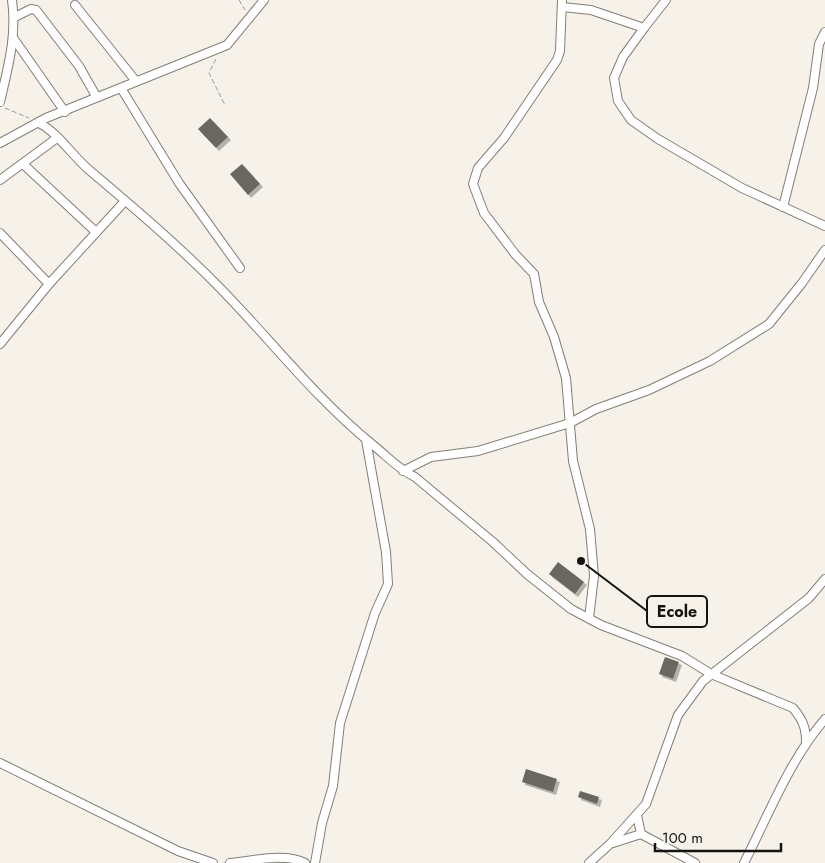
<svg xmlns="http://www.w3.org/2000/svg" width="825" height="863" viewBox="0 0 825 863" font-family="Jost,sans-serif">
	<defs>
		<filter id="shadow"><feDropShadow dx="3" dy="3" stdDeviation="0" flood-color="#0004"/></filter>
	</defs>
	<rect width="100%" height="100%" fill="#f6f2ea"/>
	<g fill="#6b6660" filter="url(#shadow)">
		<polygon points="210,118 228,137 216,148 198,129"/>
		<polygon points="242,164 260,184 248,195 230,174"/>
		<polygon points="558,562 584,582 575,594 549,574"/>
		<polygon points="665,657 679,662 673,679 659,674"/>
		<polygon points="526,769 557,779 553,792 522,782"/>
		<polygon points="580,791 599,797 597,804 578,797"/>
	</g>
	<g fill="none" stroke-linecap="round" stroke-linejoin="round">
		<g stroke="#837e77" stroke-width="10">
			<g id="street">
				<polyline points="562,0 560,51 557,60 504,138 478,168 473,184 484,213 515,254 534,274 539,302 554,337 566,378 573,461 590,529 594,576 589,618"/>
				<polyline points="75,5 135,80"/>
				<polyline points="562,7 591,10 644,28 623,57 614,78 618,101 631,120 658,139 742,188 825,226"/>
				<polyline points="15,17 31,9 36,10 79,66 96,96"/>
				<polyline points="644,28 666,0"/>
				<polyline points="14,39 65,112"/>
				<polyline points="121,88 179,183 240,268"/>
				<path d="M0 102C8 67 17 36 12 0"/>
				<path d="M39 123C57 132 72 155 88 169 133 207 179 246 220 288 271 340 316 399 373 445 387 456 398 469 415 477L493 542 527 574 571 609 601 625 682 656 711 674 793 708C802 719 806 727 806 741"/>
				<polyline points="0,143 46,118 227,45 264,0"/>
				<polyline points="23,164 96,232"/>
				<polyline points="0,180 57,138"/>
				<polyline points="783,207 813,88 819,44 825,32"/>
				<polyline points="0,233 49,284 125,201"/>
				<polyline points="0,344 49,284"/>
				<polyline points="403,471 431,457 478,451 570,423 596,409 649,390 710,361 769,324 802,283 825,250"/>
				<polyline points="0,763 178,851 213,863"/>
				<polyline points="637,815 641,834"/>
				<polyline points="613,843 641,834 695,863"/>
				<path d="M230 863C252 861 285 852 305 863"/>
				<polyline points="315,863 322,823 333,786 340,723 375,613 388,584 386,552 366,440"/>
				<polyline points="589,863 610,844 646,804 678,715 703,681 809,598 825,579"/>
				<path d="M744 863C769 814 789 761 825 719"/>
			</g>
		</g>
		<g stroke="#9c9893" stroke-width="1" stroke-dasharray="5 2.5" stroke-linecap="butt">
			<polyline points="239,0 245,10"/>
			<polyline points="216,59 209,73 225,105"/>
			<polyline points="5,108 29,118"/>
		</g>
		<use href="#street" stroke="#fff" stroke-width="8"/>
	</g>
	<path fill="none" stroke="#151311" stroke-width="2" d="M581 561L647 611"/>
	<circle fill="#151311" stroke="#f6f2ea" stroke-width="2" cx="581" cy="561" r="5"/>
	<rect fill="#f6f2ea" stroke="#151311" stroke-width="2" x="647" y="596" width="60" height="31" rx="5"/>
	<g font-size="16" text-anchor="middle" font-weight="bold" fill="#151311">
		<text x="677" y="617">Ecole</text>
	</g>
	<path d="M655 843v8h126v-8" fill="none" stroke="#151311" stroke-width="2.5"/>
	<text x="662" y="843" font-size="15" fill="#151311" stroke="#f6f2ea" stroke-width="4" paint-order="stroke">100 m</text>
</svg>
